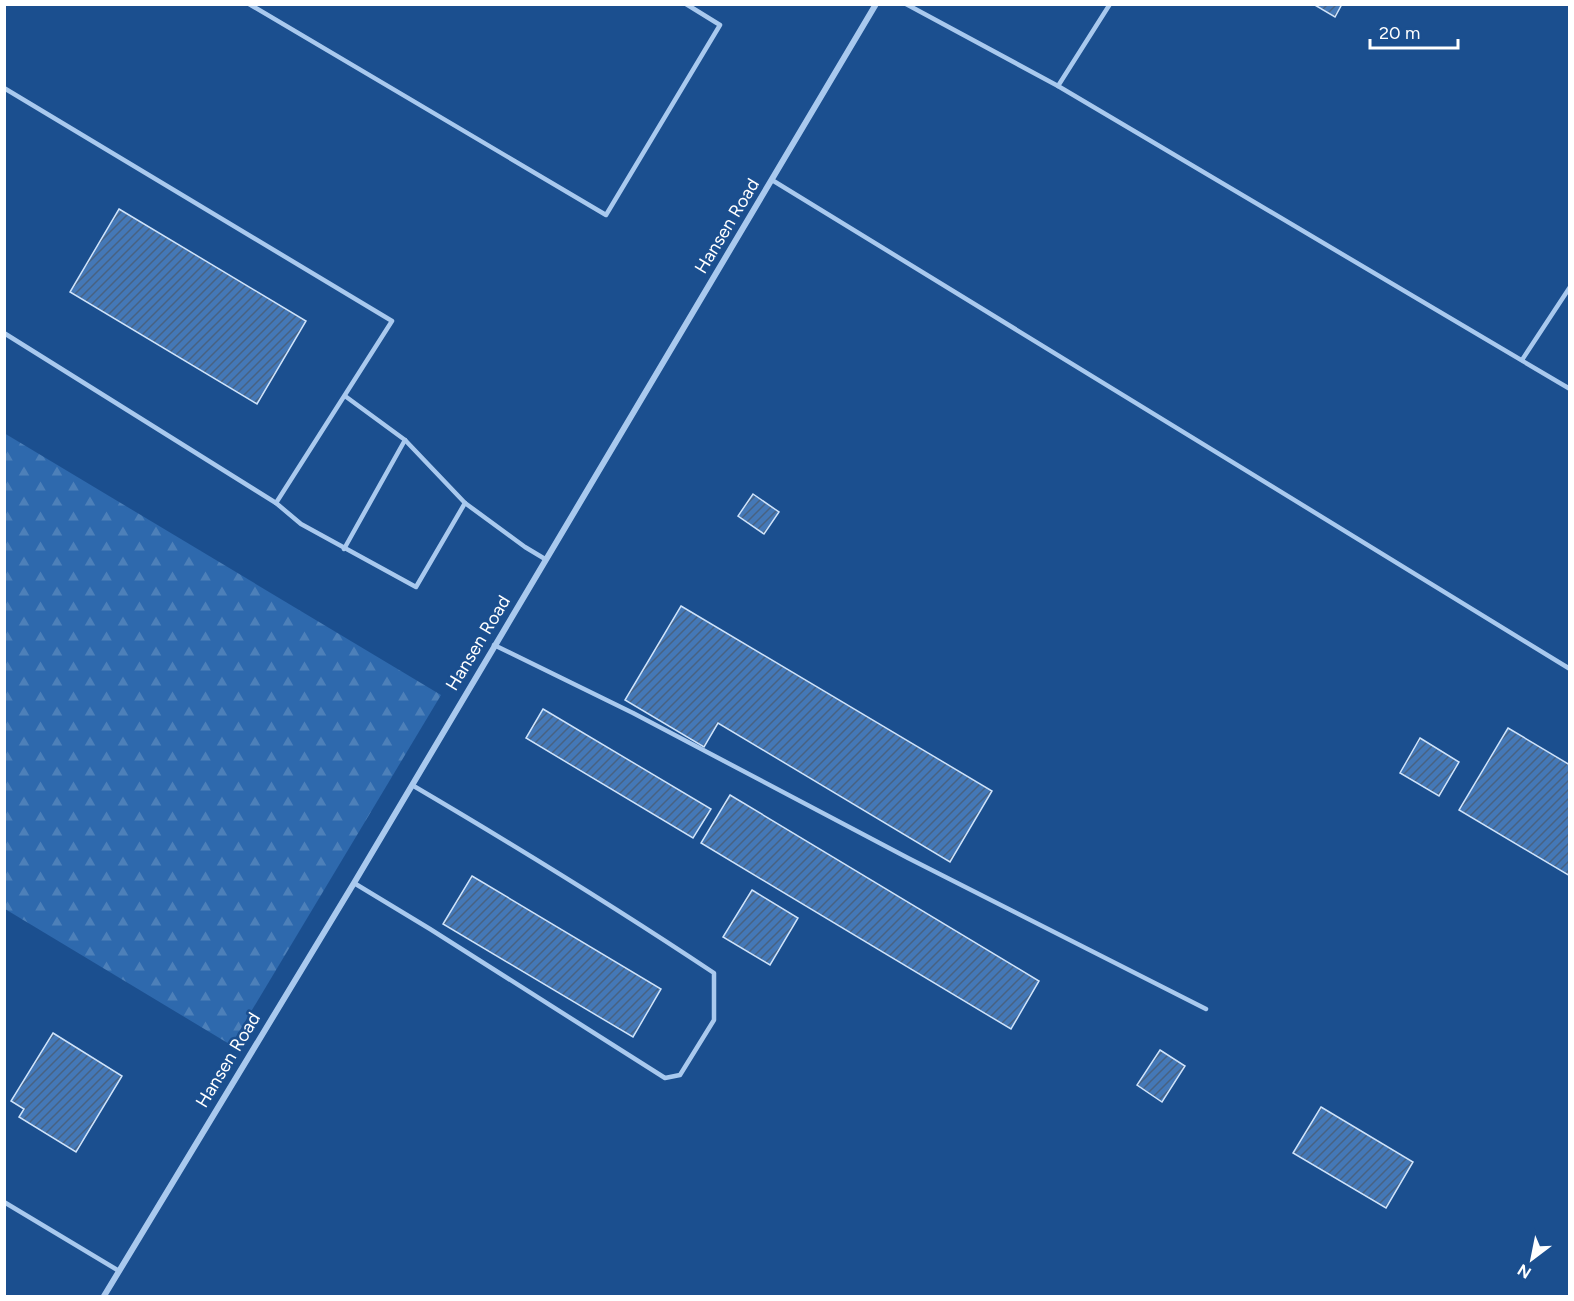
<svg xmlns="http://www.w3.org/2000/svg" width="1574" height="1301" viewBox="0 0 1574 1301" font-family="Figtree,sans-serif">
	<defs>
		<pattern id="forest-firs" width="22" height="20" patternUnits="userSpaceOnUse" patternTransform="scale(1.5)"><rect width="22" height="20" fill="#2e69ad"/><path d="M5 1l3.5 6h-7zM16 11l3.5 6h-7z" fill="#4d80b9"/></pattern>
		<pattern id="building-hatch" width="6" height="6" patternUnits="userSpaceOnUse" patternTransform="scale(1.5)"><rect width="6" height="6" fill="#4478b7"/><path d="M-1 1l2-2M0 6l6-6M5 7l2-2" fill="none" stroke="#486282"/></pattern>
	</defs>
	<rect width="100%" height="100%" fill="#1b4f8f"/>
	<polygon fill="url(#forest-firs)" points="4,433 441,695 231,1045 5,909"/>
	<g fill="url(#building-hatch)" stroke="#cfe3fa" stroke-width="1.5">
		<polygon points="1313,4 1342,4 1335,17"/>
		<polygon points="119,209 306,321 257,404 70,292"/>
		<polygon points="753,494 779,512 764,534 738,516"/>
		<polygon points="681,606 992,791 950,862 718,723 704,747 625,700"/>
		<polygon points="543,709 711,809 693,838 526,738"/>
		<polygon points="1508,728 1570,765 1570,876 1459,810"/>
		<polygon points="1420,738 1459,762 1439,796 1400,773"/>
		<polygon points="730,795 1039,981 1011,1029 701,843"/>
		<polygon points="472,876 661,989 633,1037 443,924"/>
		<polygon points="752,890 798,918 770,965 723,937"/>
		<polygon points="53,1033 122,1076 76,1152 19,1117 24,1109 11,1101"/>
		<polygon points="1160,1050 1185,1066 1162,1102 1137,1085"/>
		<polygon points="1321,1107 1413,1162 1386,1208 1293,1153"/>
	</g>
	<g fill="none" stroke-linecap="round" stroke-linejoin="round">
		<g stroke="#a9c9ee" stroke-width="4.5">
			<polyline points="249,4 606,215 720,25 686,4"/>
			<polyline points="906,4 1058,86 1570,389"/>
			<polyline points="1058,86 1110,4"/>
			<polyline points="4,88 392,321 276,503 4,333"/>
			<polyline points="772,180 1570,669"/>
			<polyline points="1522,360 1570,287"/>
			<polyline points="345,396 405,440 465,503 525,547 545,559"/>
			<polyline points="276,503 301,524 416,587 465,503"/>
			<polyline points="344,549 405,440"/>
			<polyline points="494,645 633,713 908,858 1206,1009"/>
			<path d="M354 883 430 929 665 1078 680 1075 714 1020V973C615 907 514 845 412 785"/>
			<polyline points="4,1202 119,1271"/>
		</g>
		<polyline stroke="#a9c9ee" stroke-width="6" points="104,1296 354,883 876,4"/>
	</g>
	<g text-anchor="middle" dominant-baseline="central" stroke-width="5" stroke-linejoin="round" paint-order="stroke">
		<g font-size="18" fill="#fff" stroke="#1b4f8f">
			<text transform="translate(727 226) rotate(-59)">Hansen Road</text>
			<text transform="translate(478 643) rotate(-59)">Hansen Road</text>
			<text transform="translate(228 1060) rotate(-59)">Hansen Road</text>
		</g>
	</g>
	<rect width="1574" height="1301" fill="none" stroke="#ffffff" stroke-width="12"/>
	<g transform="translate(1532 1259) rotate(212)" stroke="#1b4f8f" stroke-width="4.5" paint-order="stroke">
	<path d="M0-4.5L10 22L0 15L-10 22Z" fill="#ffffff"/>
	<text y="-9" font-size="16" font-weight="bold" text-anchor="middle" fill="#ffffff">N</text>
	</g>
	<path d="M1370 39v9h88v-9" fill="none" stroke="#ffffff" stroke-width="3"/>
	<text x="1379" y="39" font-size="18" fill="#ffffff" stroke="#1b4f8f" stroke-width="4.5" paint-order="stroke">20 m</text>
</svg>
